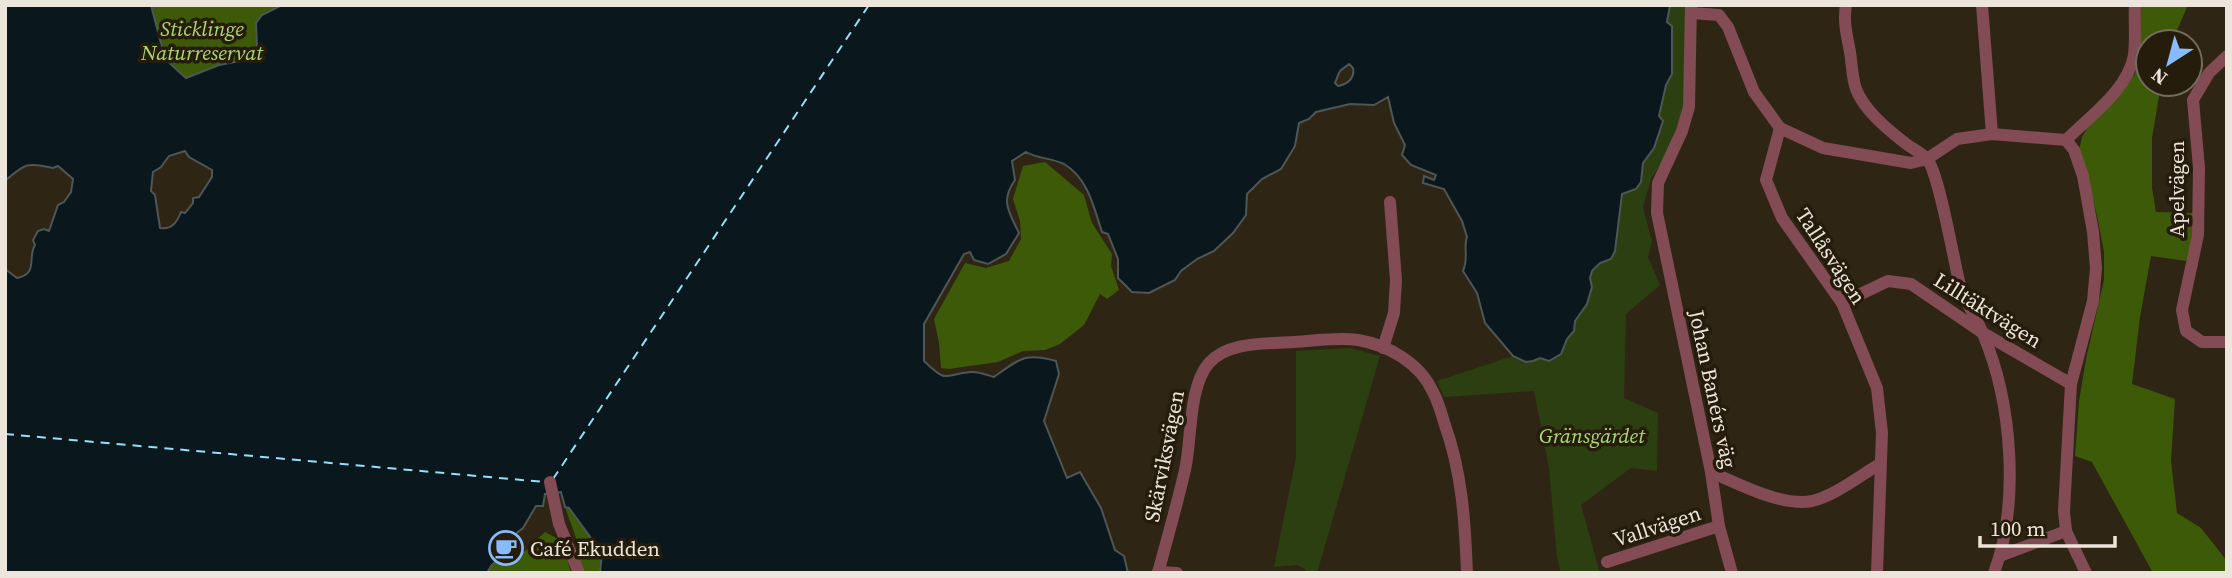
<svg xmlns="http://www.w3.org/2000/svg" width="2232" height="578" viewBox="0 0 2232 578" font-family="'Source Serif 4',serif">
	<rect width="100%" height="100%" fill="#2f2515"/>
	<g fill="#2c3f10">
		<polygon points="1670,5 1685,5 1685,106 1666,156 1651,179 1643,207 1652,242 1648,257 1660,285 1626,314 1624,398 1658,413 1657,471 1631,468 1581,505 1600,573 1561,573 1557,558 1549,468 1534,391 1444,397 1437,381 1513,356 1526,362 1561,354 1567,339 1574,331 1575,321 1587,303 1592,287 1590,278 1592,271 1600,263 1611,259 1617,240 1622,193 1641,182 1643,163 1654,147 1660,108 1666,85 1672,74 1667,22"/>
		<polygon points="1350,348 1380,356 1317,573 1306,573 1305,569 1297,565 1274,567 1296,458 1296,351"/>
	</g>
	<g fill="#3d5a08">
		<polygon points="151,5 282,5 262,15 256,23 257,47 254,54 245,60 218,65 186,79 165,59"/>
		<path d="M2141 5H2188L2172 42H2148V84H2161L2152 138V188L2156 212 2193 213C2193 231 2192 245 2186 261L2151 256 2140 317 2132 384 2175 399 2171 461 2177 513 2201 528 2227 561V573H2153L2092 462 2075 456 2079 401 2086 359 2104 280V252L2096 211 2079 150 2082 137 2088 127 2135 74 2138 56Z"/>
		<polygon points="1045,162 1084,195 1092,223 1112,254 1111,266 1119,290 1107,299 1100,294 1084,325 1060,344 1045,350 1023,351 998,362 949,369 941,368 939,343 934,319 965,263 986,268 1009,261 1021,239 1020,221 1013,199 1023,166"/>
		<polygon points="565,507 569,507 602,553 600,573 583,573 576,546 576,538"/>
		<polygon points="545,532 562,541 571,573 487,573 491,566 503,554 509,561 525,551"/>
	</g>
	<path fill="#0a181d" stroke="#4e5656" stroke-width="2" fill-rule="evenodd" d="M5 5H151L165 59 186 78 219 65 245 60 254 54 257 47 256 23 262 15 282 5H1670L1667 22 1672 26V74L1666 85 1659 116 1663 121 1654 148 1643 163 1641 182 1636 189 1622 194 1615 251 1611 259 1600 263 1592 271 1590 278 1592 287 1587 304 1575 321 1574 331 1567 339 1561 354 1549 361 1540 358 1533 361 1526 362 1513 356 1485 323 1477 293 1463 271C1469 257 1463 247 1467 237L1462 221 1444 189 1423 183 1424 176 1434 180 1436 175 1411 165 1402 155 1405 145 1394 123 1388 97 1374 105 1350 104 1316 112 1309 119 1299 123 1295 146 1281 169 1262 179 1247 194 1246 215 1233 233 1214 251 1197 259 1181 271 1175 280 1149 293 1132 292 1118 278V259L1108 234 1102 232C1094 208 1088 178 1064 164 1052 158 1038 159 1026 152L1012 161 1015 180C1000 201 1009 212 1019 233L1006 254 988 264 974 260 970 252 964 254 924 324V361C949 385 943 374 971 372 978 371 987 375 994 377 1019 359 1025 352 1056 361L1059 374 1044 421 1067 478 1080 472 1101 508 1115 550 1124 556 1128 573H600L602 553 569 508 565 507 561 492 545 494 543 506H536L523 528 499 547 503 554 491 566 487 573H5V269L17 278C39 273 27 258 35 245L33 240 38 231 44 229 49 231 58 205 64 202 71 192 73 179 58 166 53 168C28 162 25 163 5 181ZM1349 64 1353 68C1355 78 1348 84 1338 86L1335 83C1341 69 1336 74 1349 64ZM185 151 189 157 212 170V177L199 197 193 198V203L185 213 181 212C177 222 172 230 160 228L155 195 151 191 153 172 161 167 169 156Z"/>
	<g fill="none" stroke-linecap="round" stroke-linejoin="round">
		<g stroke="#94dffa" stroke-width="2" stroke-dasharray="9 7" stroke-linecap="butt">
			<polyline points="5,434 545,482"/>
			<polyline points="553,479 869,5"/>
		</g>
		<g stroke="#834b53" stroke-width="12">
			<polyline points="1691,5 1689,107 1682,131 1658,183 1657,213 1711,472 1719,526 1732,573"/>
			<path d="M1846 5C1843 21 1847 36 1850 52 1852 64 1852 78 1856 89 1864 110 1887 129 1905 143 1911 148 1921 152 1927 159 1939 173 1953 257 1959 281 1963 301 1976 315 1983 334 2012 402 2020 503 1994 573"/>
			<polyline points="1982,5 1992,134"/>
			<polyline points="1691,13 1719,15 1728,27 1754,92 1780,128 1823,148 1911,163 1927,159 1957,139 1992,134 2066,140"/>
			<polyline points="2227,56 2209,73 2193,100 2199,168 2198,235 2182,310 2186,331 2202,342 2227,342"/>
			<polyline points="1780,128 1766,180 1782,218 1842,303 1877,388 1882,433 1877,573"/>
			<polyline points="1842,303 1888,281 1911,284 1983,333 2071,384"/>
			<polyline points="1383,348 1394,313 1396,280 1390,202"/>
			<path d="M1711 472C1739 484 1782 507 1812 501 1836 495 1859 476 1880 464"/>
			<polyline points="550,482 559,524 579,573"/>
			<polyline points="2000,556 2066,531"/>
			<polyline points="1607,562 1719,526"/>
			<polyline points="1158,572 1177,573"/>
			<path d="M1158 573C1167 539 1177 505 1185 470 1192 440 1188 387 1209 363 1229 341 1267 344 1294 342 1315 341 1337 337 1358 340 1388 345 1420 363 1433 392 1438 401 1441 412 1444 422 1462 472 1465 520 1467 573"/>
			<path d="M2086 573 2066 531 2064 511 2071 384 2093 301 2096 268 2093 232 2083 176 2074 150 2066 140C2090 116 2128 90 2134 55 2136 39 2134 21 2135 5"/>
		</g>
	</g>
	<defs>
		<g id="cafe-ring" transform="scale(1.75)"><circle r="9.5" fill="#251c0c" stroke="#88bbfc" stroke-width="1.5"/><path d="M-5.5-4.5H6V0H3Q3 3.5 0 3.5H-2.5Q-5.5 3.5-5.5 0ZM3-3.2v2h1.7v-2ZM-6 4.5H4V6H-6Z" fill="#88bbfc"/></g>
	</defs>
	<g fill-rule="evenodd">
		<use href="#cafe-ring" x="506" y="548"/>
	</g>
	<g text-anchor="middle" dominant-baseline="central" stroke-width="7" stroke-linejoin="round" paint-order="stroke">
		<g font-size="21" font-style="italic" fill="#acd974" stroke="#251c0c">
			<text x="202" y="28">Sticklinge<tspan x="202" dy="24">Naturreservat</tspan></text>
			<text x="1592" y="435">Gränsgärdet</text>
		</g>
		<g font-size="21" fill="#ece5db" stroke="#251c0c">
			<text transform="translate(2176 189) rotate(-90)">Apelvägen</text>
			<text transform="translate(1831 256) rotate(57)">Tallåsvägen</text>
			<text transform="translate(1988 310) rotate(32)">Lilltäktvägen</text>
			<text transform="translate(1713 389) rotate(78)">Johan Banérs väg</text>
			<text transform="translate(1164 456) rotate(-79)">Skärviksvägen</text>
			<text transform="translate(1657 526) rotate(-18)">Vallvägen</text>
		</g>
		<g font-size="21" fill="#ece5db" stroke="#251c0c" text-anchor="start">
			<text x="530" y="548">Café Ekudden</text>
		</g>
	</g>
	<rect width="2232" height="578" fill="none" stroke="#ece5db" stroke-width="14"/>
	<g transform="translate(2169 63) rotate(216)"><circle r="33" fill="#251c0c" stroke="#756c5f" stroke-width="2"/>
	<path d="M0-5L12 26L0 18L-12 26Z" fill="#88bbfc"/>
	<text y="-10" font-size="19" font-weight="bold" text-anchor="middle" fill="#ece5db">N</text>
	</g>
	<path d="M1980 536v10h135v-10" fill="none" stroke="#ece5db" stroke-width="3.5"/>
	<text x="1990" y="536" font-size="21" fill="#ece5db" stroke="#251c0c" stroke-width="5" paint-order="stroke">100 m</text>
</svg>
